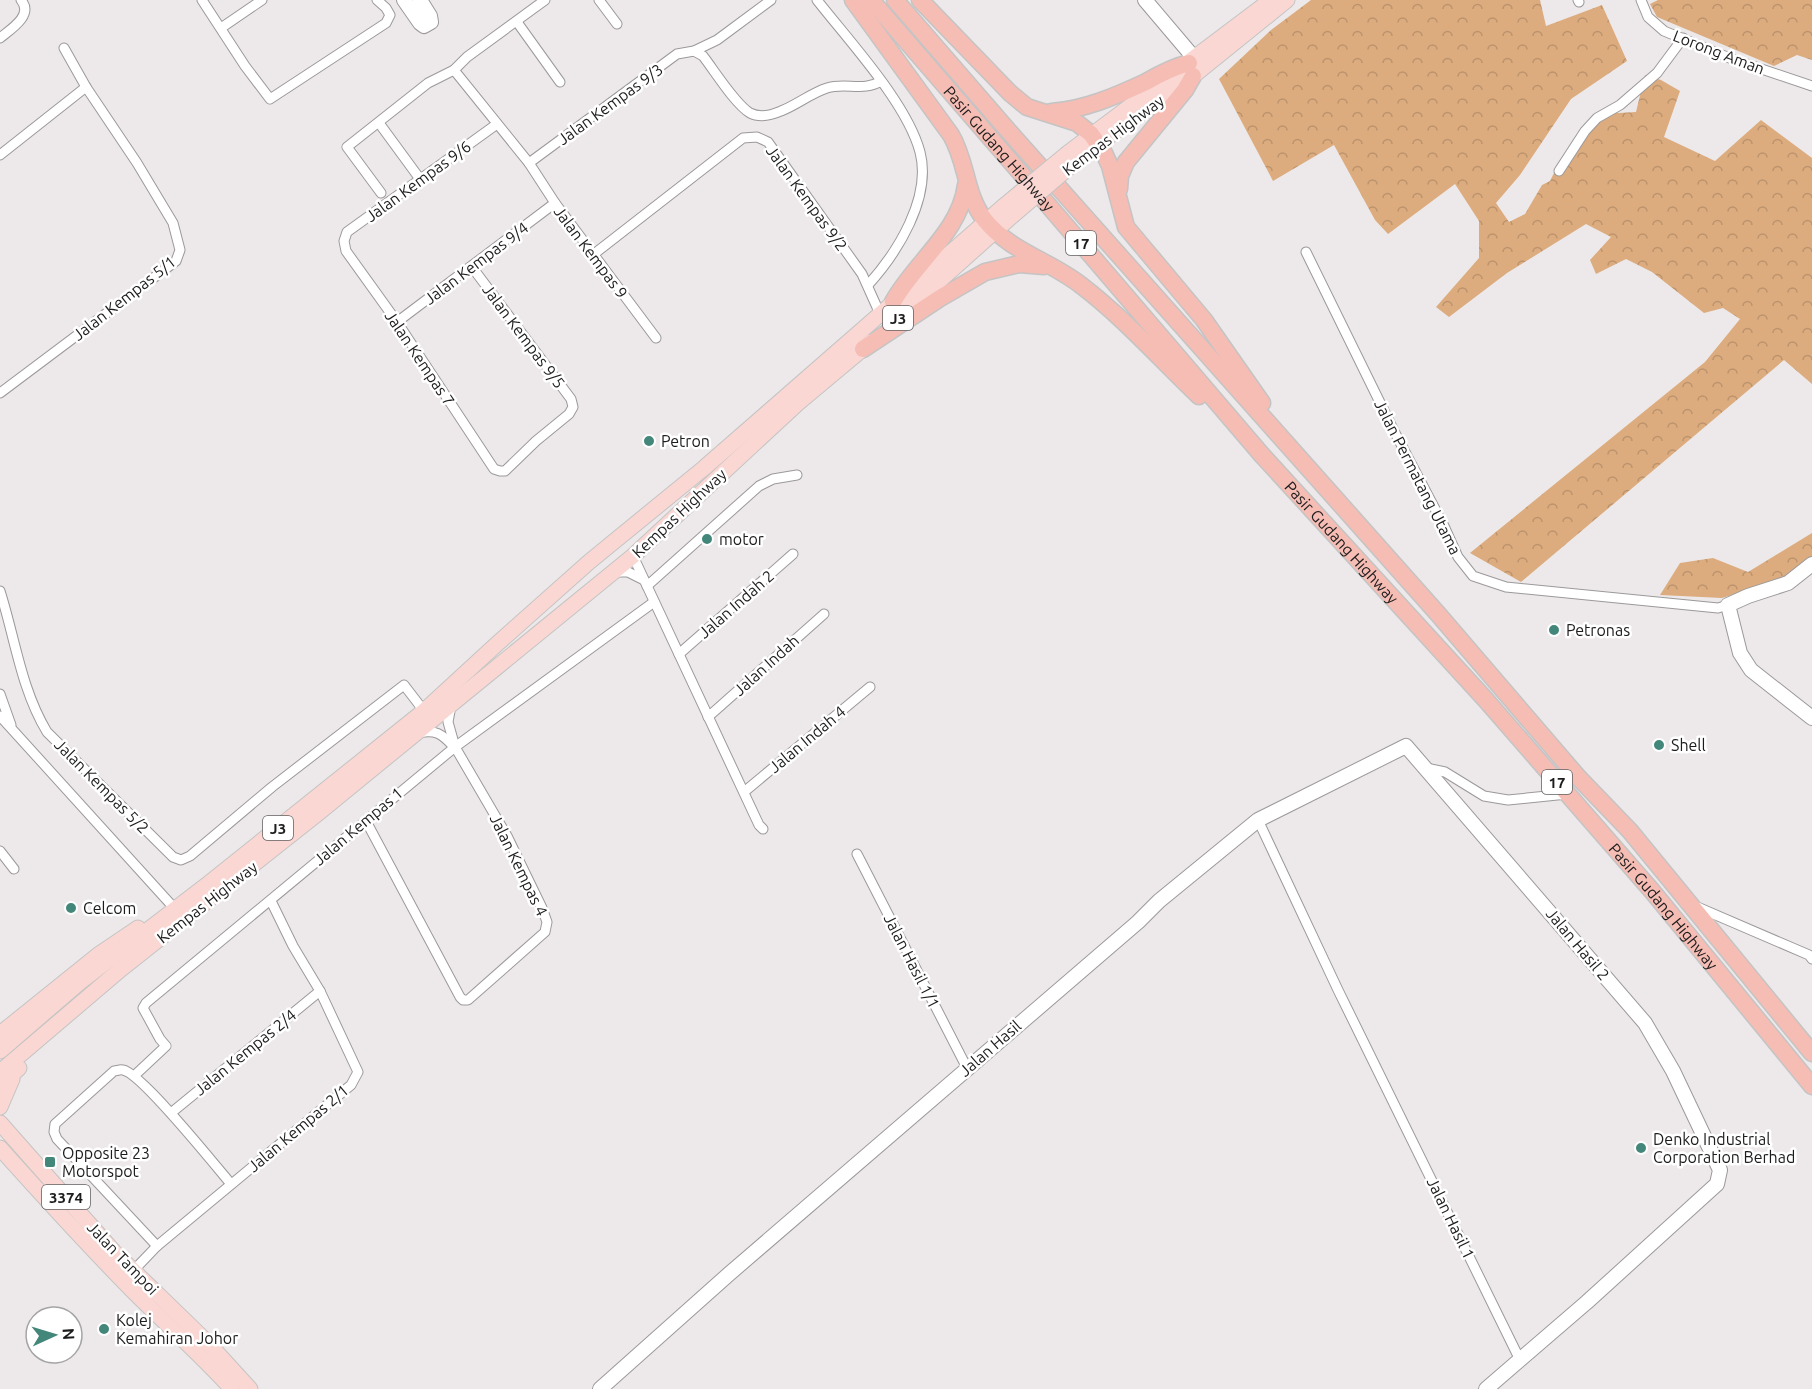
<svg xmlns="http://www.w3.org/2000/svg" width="1812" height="1389" viewBox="0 0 1812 1389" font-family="Ubuntu,sans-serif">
	<defs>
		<pattern id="forest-crowns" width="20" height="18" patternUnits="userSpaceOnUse" patternTransform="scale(1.5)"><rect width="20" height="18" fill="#dcac7e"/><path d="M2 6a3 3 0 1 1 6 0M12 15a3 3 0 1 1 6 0" fill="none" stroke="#bc936c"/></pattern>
	</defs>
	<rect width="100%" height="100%" fill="#ede9ea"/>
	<g fill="url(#forest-crowns)">
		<polygon points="1311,0 1540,0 1546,26 1602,5 1627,61 1571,99 1520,175 1496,203 1509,222 1525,214 1542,185 1550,181 1560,161 1607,109 1618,113 1636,112 1645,75 1661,80 1680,91 1664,137 1715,161 1761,120 1812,158 1812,384 1784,360 1521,582 1470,553 1705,362 1740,319 1723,308 1704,313 1652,272 1626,259 1596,274 1590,260 1611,237 1586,224 1507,273 1449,317 1436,307 1479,258 1479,221 1455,184 1388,234 1375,220 1334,145 1273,181 1219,79 1271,30"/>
		<polygon points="1658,0 1812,0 1812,60 1797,55 1774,66 1657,17 1650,4"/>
		<polygon points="1812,533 1812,557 1796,571 1775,582 1722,598 1660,595 1680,563 1713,558 1748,572"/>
	</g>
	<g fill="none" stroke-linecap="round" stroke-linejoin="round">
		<g stroke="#9c999a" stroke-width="11">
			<g id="street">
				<polyline points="202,0 245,66 270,99 386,23 390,15 386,8 377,0"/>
				<polyline points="599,0 617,24"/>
				<path d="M817 0C849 41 907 103 920 152 932 198 897 253 868 285"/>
				<polyline points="1578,0 1579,2"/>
				<polyline points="1641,0 1648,17 1664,31 1732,59 1812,86"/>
				<polyline points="517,22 560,82"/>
				<polyline points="221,28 262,0"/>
				<path d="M0 38C11 29 34 15 21 0"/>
				<path d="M694 51 703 56C714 70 735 104 750 113 760 118 772 115 781 111 797 105 811 93 827 88 845 82 864 92 881 81"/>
				<polyline points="454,70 529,163 555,203 656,338"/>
				<polyline points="379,123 420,179"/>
				<polyline points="0,155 86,87"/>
				<polyline points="529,163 677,54 694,51 717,40 771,0"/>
				<polyline points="1559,171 1585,131 1597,118 1620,105 1657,73 1683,38"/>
				<polyline points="381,193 347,147 428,83 454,70 467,57 545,0"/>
				<polyline points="1306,252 1394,431 1444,526 1458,557 1473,576 1506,587 1718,608 1728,605"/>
				<polyline points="594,254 743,138 757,137 768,142 862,274 880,314"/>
				<polyline points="472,267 571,399 573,407 569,414 536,441 505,471 500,471 494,469 397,322 346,251 344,241 347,232 497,124"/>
				<polyline points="397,322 555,203"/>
				<polyline points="0,393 176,261 180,250 173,223 137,163 86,87 64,48"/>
				<polyline points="633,556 759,825 763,829"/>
				<polyline points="615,572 628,572 644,580"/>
				<polyline points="647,586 759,486 773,479 797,475"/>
				<path d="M0 591C15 638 21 689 47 732L173 857 181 860 190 856 272 787 404 685 424 711"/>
				<polyline points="679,654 793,554"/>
				<polyline points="0,694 11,725"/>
				<polyline points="0,716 175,909"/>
				<polyline points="708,717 824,614"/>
				<path d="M419 733C435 729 442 734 453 746"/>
				<polyline points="1426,768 1445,772 1484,796 1508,800 1567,794"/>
				<polyline points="744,792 870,687"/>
				<polyline points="1258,820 1338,990 1520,1360"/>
				<polyline points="366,821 460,997 463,1000 468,1000 545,932 547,922 542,908 507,836 455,747 448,722 451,706"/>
				<polyline points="0,851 14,869"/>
				<polyline points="857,854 967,1068"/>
				<polyline points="1695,906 1809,955 1812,959"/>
				<polyline points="134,1076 166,1046 160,1039 143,1008 146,1003 455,747 654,602"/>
				<polyline points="171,1113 320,991"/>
				<path d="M157 1246 57 1139 54 1132 55 1124 114 1071C117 1071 120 1069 123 1070 141 1073 215 1165 231 1184"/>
				<polyline points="132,1272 157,1246 351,1085 358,1072 320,991 293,946 271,901"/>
			</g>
		</g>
		<g stroke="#9c999a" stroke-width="16">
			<g id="secondary">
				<polyline points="404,0 420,23 424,26 431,22 430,16 420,0"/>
				<polyline points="1145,0 1195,59"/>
				<polyline points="1812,564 1788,583 1748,596 1728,605 1740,653 1751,670 1812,718"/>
				<polyline points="600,1389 729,1274 1138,922 1159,901 1258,820 1406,746 1645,1023 1673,1071 1720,1170 1717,1184 1587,1302 1486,1389"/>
			</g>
		</g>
		<g stroke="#c4c4c4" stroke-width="17">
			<g id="primary">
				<polyline points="1068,153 1271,0"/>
				<polyline points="1074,163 1098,144 1193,76 1287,0"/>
				<polyline points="891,324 1012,216"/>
				<polyline points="0,1034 98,955 138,928"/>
				<polyline points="0,1051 80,982 208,884 424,711 498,643 589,562 704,468 1004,206"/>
				<polyline points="0,1072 121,969 317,814 633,556 798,403 871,342"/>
				<polyline points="0,1086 19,1068"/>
				<polyline points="0,1107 12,1079"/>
				<polyline points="0,1123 114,1252 209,1344 250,1389"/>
				<path d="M0 1148C43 1196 86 1243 131 1289 165 1323 200 1354 232 1389"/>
			</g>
		</g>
		<g stroke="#c4c4c4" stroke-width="19">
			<g id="highway">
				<path d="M853 0 951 135C967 162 965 194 984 219 1010 252 1051 261 1082 286 1125 319 1160 359 1199 396"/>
				<path id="s1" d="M871 0 1037 192 1261 454 1485 699 1652 891 1812 1086"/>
				<polyline points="895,0 1012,135 1438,614 1577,776 1630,831 1812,1053"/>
				<polyline points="920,0 1010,93 1027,107 1077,123 1091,134 1104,153 1110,166 1126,227 1204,320 1262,403"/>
				<path d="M1051 112C1084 110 1116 96 1146 82 1160 74 1173 67 1189 63"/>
				<polyline points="1119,189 1120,176 1126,162 1185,90 1193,76"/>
				<path d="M893 302C915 262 960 232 966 185"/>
				<polyline points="863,349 940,298 985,272 1019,264 1044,266"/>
			</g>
		</g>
		<use href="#street" stroke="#fff" stroke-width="9"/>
		<use href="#secondary" stroke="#fff" stroke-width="14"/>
		<use href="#primary" stroke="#fad7d2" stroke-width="15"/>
		<use href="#highway" stroke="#f6bdb4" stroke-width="16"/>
		<g stroke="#c4c4c4" stroke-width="17" stroke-linecap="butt">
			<g id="primary-bridge">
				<polyline points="1004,206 1068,153"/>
				<polyline points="1012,216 1074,163"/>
			</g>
		</g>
		<use href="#primary-bridge" stroke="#fad7d2" stroke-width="15"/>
	</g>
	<g fill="#43867a" stroke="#fff" stroke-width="2">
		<circle cx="649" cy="441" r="6"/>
		<circle cx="707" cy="539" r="6"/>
		<circle cx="1554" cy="630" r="6"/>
		<circle cx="1659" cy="745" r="6"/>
		<circle cx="71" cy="908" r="6"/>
		<circle cx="1641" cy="1148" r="6"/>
		<rect x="44" y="1156" width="12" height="12" rx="3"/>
		<circle cx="104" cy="1329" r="6"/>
	</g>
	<g text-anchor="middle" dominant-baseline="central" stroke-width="5" stroke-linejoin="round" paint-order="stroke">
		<g fill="#fff" stroke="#616061" stroke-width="1.5">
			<rect x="1066" y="231" width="30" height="24" rx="4.5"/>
			<rect x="883" y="306" width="30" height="24" rx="4.5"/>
			<rect x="1542" y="770" width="30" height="24" rx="4.5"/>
			<rect x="263" y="816" width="30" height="24" rx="4.5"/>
			<rect x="42" y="1185" width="48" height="24" rx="4.5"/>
		</g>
		<g font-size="15" font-weight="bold" fill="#1d1c1d">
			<text x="1081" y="243">17</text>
			<text x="898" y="318">J3</text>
			<text x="1557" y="782">17</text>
			<text x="278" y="828">J3</text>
			<text x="66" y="1197">3374</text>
		</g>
		<g font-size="16" fill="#1d1c1d" stroke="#fff">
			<text transform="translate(1719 52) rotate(21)">Lorong Aman</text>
			<text transform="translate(610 104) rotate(-36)">Jalan Kempas 9/3</text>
			<text transform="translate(1113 135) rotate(-37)">Kempas Highway</text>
			<text stroke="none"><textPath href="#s1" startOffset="196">Pasir Gudang Highway</textPath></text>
			<text transform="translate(418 181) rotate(-36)">Jalan Kempas 9/6</text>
			<text transform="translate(807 198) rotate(54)">Jalan Kempas 9/2</text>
			<text transform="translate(591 252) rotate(53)">Jalan Kempas 9</text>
			<text transform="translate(476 263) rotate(-37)">Jalan Kempas 9/4</text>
			<text transform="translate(124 298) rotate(-38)">Jalan Kempas 5/1</text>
			<text transform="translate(524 336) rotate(53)">Jalan Kempas 9/5</text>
			<text transform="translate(420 358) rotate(56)">Jalan Kempas 7</text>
			<text transform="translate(1418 477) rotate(63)">Jalan Permatang Utama</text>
			<text transform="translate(679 513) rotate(-43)">Kempas Highway</text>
			<text stroke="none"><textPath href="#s1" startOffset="718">Pasir Gudang Highway</textPath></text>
			<text transform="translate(736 604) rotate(-41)">Jalan Indah 2</text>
			<text transform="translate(766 665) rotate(-42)">Jalan Indah</text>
			<text transform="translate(807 739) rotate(-40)">Jalan Indah 4</text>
			<text transform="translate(102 786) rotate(45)">Jalan Kempas 5/2</text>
			<text transform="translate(358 826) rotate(-40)">Jalan Kempas 1</text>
			<text transform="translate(519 865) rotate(64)">Jalan Kempas 4</text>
			<text transform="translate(207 902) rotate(-38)">Kempas Highway</text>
			<text stroke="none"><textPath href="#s1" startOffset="1204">Pasir Gudang Highway</textPath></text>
			<text transform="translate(1578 944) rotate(50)">Jalan Hasil 2</text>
			<text transform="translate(912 961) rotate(63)">Jalan Hasil 1/1</text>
			<text transform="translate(990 1048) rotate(-41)">Jalan Hasil</text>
			<text transform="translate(245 1052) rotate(-39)">Jalan Kempas 2/4</text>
			<text transform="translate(298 1128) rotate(-40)">Jalan Kempas 2/1</text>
			<text transform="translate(1451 1218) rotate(64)">Jalan Hasil 1</text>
			<text transform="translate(123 1258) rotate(46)">Jalan Tampoi</text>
		</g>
		<g font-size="16" fill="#1d1c1d" stroke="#fff" text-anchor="start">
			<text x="661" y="441">Petron</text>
			<text x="719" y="539">motor</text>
			<text x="1566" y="630">Petronas</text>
			<text x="1671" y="745">Shell</text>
			<text x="83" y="908">Celcom</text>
			<text x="1653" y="1139">Denko Industrial<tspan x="1653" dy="18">Corporation Berhad</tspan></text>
			<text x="62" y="1153">Opposite 23<tspan x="62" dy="18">Motorspot</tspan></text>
			<text x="116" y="1320">Kolej<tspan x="116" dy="18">Kemahiran Johor</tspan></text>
		</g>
	</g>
	<g transform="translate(54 1335) rotate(86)"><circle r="28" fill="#ffffff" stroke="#a5a4a5" stroke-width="1.5"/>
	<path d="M0-4.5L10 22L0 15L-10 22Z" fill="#43867a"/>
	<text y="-9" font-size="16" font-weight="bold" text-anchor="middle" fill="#1d1c1d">N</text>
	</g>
</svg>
